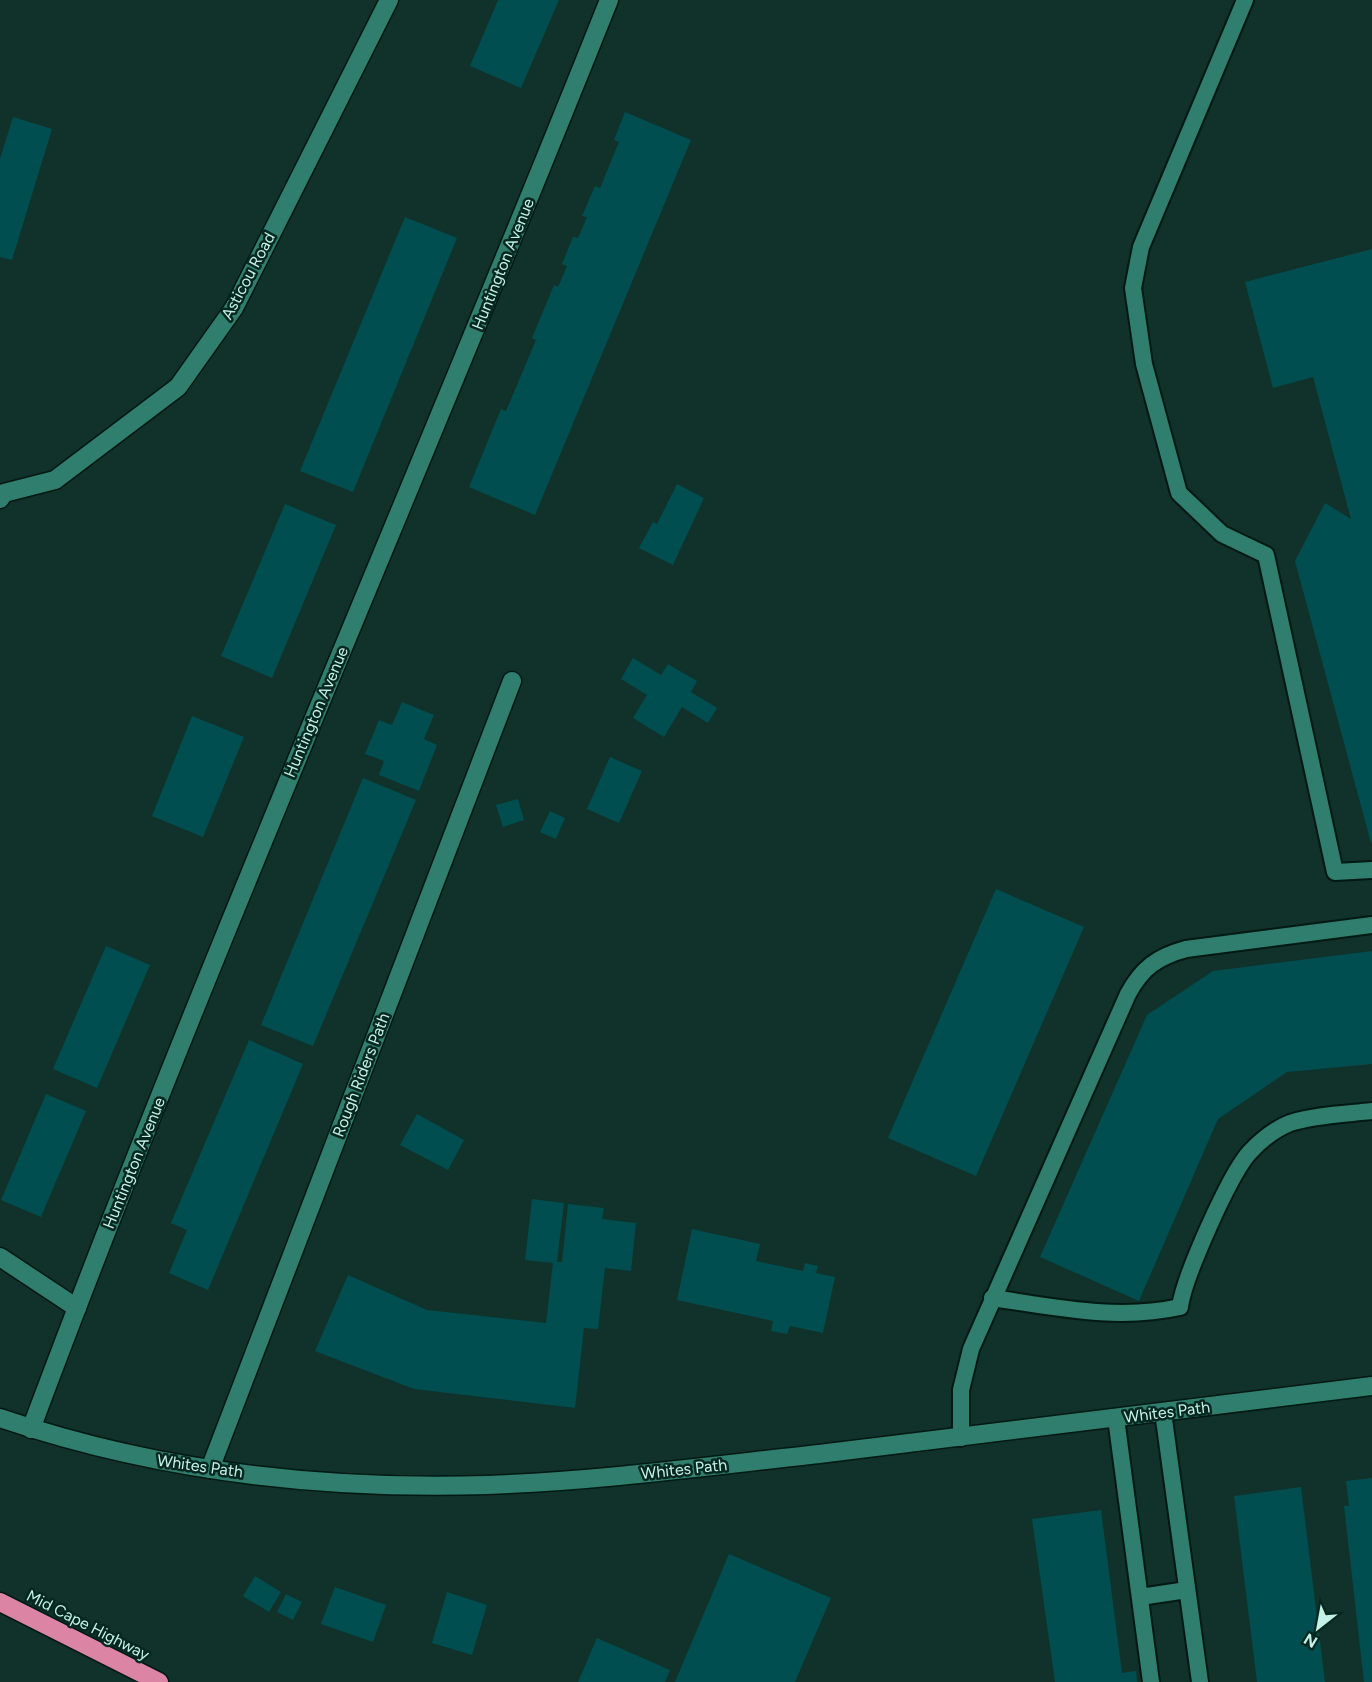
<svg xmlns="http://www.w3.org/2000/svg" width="1372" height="1682" viewBox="0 0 1372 1682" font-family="Figtree,sans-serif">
	<rect width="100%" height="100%" fill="#11322b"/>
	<g fill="#004e4f">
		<polygon points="498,0 559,0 521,88 470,66"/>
		<polygon points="625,112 691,140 535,515 469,487 501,409 506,411 536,340 532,338 554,285 558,287 567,266 562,264 573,237 578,238 587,217 582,216 595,186 600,188 619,142 614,140"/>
		<polygon points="13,117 52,129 12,260 0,257 0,159"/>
		<polygon points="405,217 457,238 353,492 300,471"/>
		<polygon points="1372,249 1372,843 1371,843 1295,561 1325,503 1351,519 1313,377 1273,388 1245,282"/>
		<polygon points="677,484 704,498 673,565 639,548 653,522 657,524"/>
		<polygon points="285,504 336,525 272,678 221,656"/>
		<polygon points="633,658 661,675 668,664 697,681 691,692 717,708 708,723 682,707 664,737 633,718 647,695 621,679"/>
		<polygon points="402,702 434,715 424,739 437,745 419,791 379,775 384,761 365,754 379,720 392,725"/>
		<polygon points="192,716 244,737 203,837 152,816"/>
		<polygon points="610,757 642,771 619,823 587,809"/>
		<polygon points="363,778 416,800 313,1046 261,1025"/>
		<polygon points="518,799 524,820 503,827 496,805"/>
		<polygon points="550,811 565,818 556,839 540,832"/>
		<polygon points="996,889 1084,927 976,1176 888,1138"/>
		<polygon points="106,946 150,965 97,1088 53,1069"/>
		<polygon points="1372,951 1372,1064 1287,1072 1218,1119 1139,1301 1040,1257 1147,1015 1213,971"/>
		<polygon points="249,1040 303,1064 208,1290 169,1273 187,1230 171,1223"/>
		<polygon points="46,1094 86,1111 41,1217 1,1200"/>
		<polygon points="417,1114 464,1140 448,1170 400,1145"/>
		<polygon points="532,1199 564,1203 557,1262 562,1262 568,1204 604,1208 602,1219 636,1223 631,1271 605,1268 598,1329 584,1328 575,1408 414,1389 315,1351 348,1275 427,1310 546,1323 553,1263 525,1260"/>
		<polygon points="692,1229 760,1244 756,1261 803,1271 805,1263 818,1266 816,1273 835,1277 823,1333 790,1326 787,1334 771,1331 773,1321 677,1300"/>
		<polygon points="1372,1478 1372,1682 1364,1682 1344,1506 1349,1506 1346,1481"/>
		<polygon points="1301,1487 1325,1682 1257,1682 1234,1496"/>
		<polygon points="1101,1510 1122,1673 1136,1671 1137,1682 1055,1682 1032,1519"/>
		<polygon points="729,1554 831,1598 795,1682 675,1682"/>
		<polygon points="255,1576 281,1592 269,1612 243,1596"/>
		<polygon points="335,1587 386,1605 373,1642 321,1624"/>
		<polygon points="447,1592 487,1605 472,1655 432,1643"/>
		<polygon points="286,1594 302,1602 293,1620 277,1612"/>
		<polygon points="597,1638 670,1670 665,1682 578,1682"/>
	</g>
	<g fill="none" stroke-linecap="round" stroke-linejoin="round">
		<g stroke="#001913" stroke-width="20">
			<g id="service">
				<polyline points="1245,0 1141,247 1133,288 1144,364 1179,493 1222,534 1266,555 1335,872 1372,870"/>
				<path d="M992 1298C1055 1307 1117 1321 1180 1307 1184 1277 1229 1176 1249 1153 1260 1141 1275 1129 1290 1123 1315 1115 1346 1114 1372 1111"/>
				<polyline points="1163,1412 1200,1682"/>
				<polyline points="1116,1418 1151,1682"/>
				<path d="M961 1438V1390L971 1349 1128 994C1142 968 1157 957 1186 949L1372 925"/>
				<polyline points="1140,1597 1187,1590"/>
			</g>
		</g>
		<g stroke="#001913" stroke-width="21">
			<g id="minor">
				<polyline points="0,499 4,493 55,480 178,387 234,308 389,0"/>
				<polyline points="0,1257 77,1308"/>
				<path d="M31 1429C211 947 419 477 609 0"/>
				<polyline points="210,1469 512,681"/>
			</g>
		</g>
		<g stroke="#001913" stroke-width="21">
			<path id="tertiary" d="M0 1418C156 1471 323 1490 487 1485 598 1481 709 1466 819 1454 1004 1433 1188 1409 1372 1386"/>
		</g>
		<g stroke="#001913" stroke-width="21">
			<polyline id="motorway" points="0,1602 159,1682"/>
		</g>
		<use href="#service" stroke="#307e6e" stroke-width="16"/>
		<use href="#minor" stroke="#307e6e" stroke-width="18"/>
		<use href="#tertiary" stroke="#307e6e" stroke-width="18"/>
		<use href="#motorway" stroke="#db84a4" stroke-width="18"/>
	</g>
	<g text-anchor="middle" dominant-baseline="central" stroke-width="5" stroke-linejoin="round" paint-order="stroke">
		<g font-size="16" fill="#c4f2e6" stroke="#062821">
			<text transform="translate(503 264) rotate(-68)">Huntington Avenue</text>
			<text transform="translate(248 276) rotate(-62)">Asticou Road</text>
			<text transform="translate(316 712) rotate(-67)">Huntington Avenue</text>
			<text transform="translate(361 1075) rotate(-69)">Rough Riders Path</text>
			<text transform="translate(134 1163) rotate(-68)">Huntington Avenue</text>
			<text transform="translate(1167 1412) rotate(-7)">Whites Path</text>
			<text transform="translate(200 1466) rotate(8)">Whites Path</text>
			<text transform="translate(684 1469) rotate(-6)">Whites Path</text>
			<text transform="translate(88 1625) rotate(27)">Mid Cape Highway</text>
		</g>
	</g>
	<g transform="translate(1318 1628) rotate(211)" stroke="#062821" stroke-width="4.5" paint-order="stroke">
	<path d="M0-4.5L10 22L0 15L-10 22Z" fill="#c4f2e6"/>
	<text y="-9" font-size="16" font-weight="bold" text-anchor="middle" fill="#c4f2e6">N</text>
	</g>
</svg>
